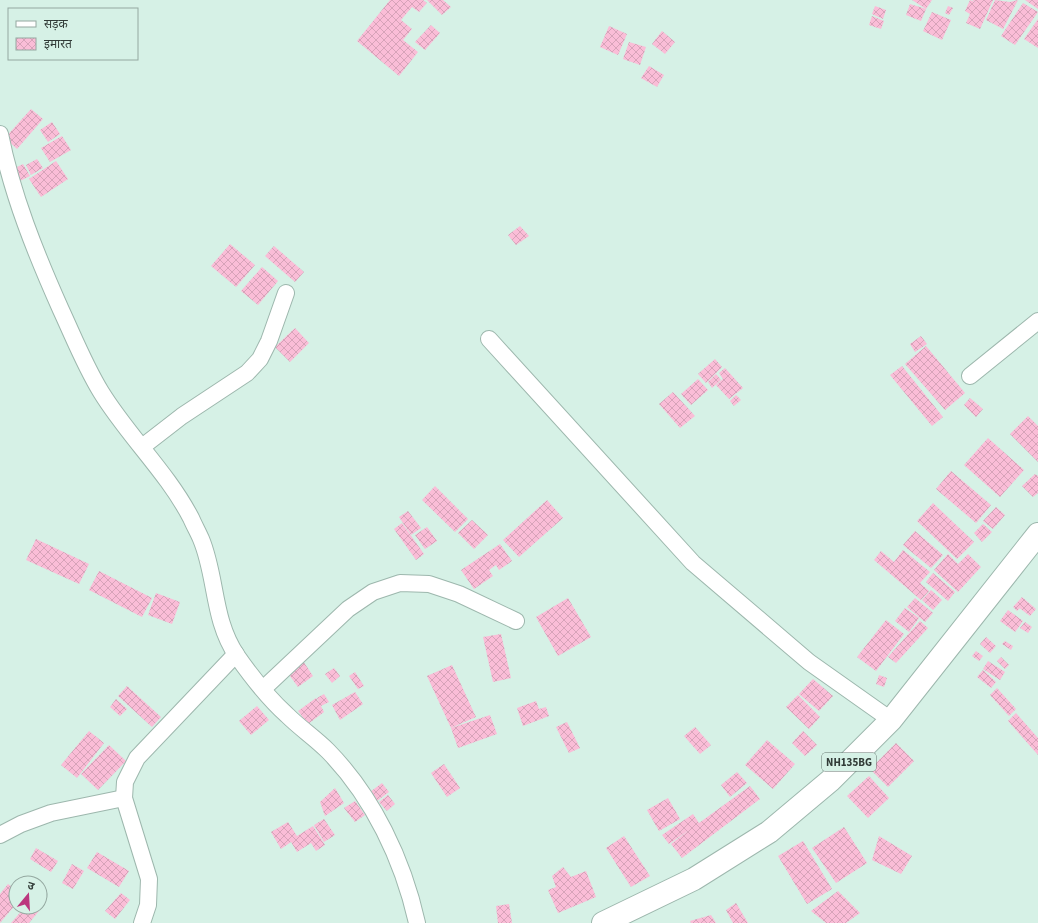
<svg xmlns="http://www.w3.org/2000/svg" width="1038" height="923" viewBox="0 0 1038 923" font-family="'Source Sans 3','Noto Sans Devanagari',sans-serif">
	<defs>
		<pattern id="building-cross-hatch" width="8" height="8" patternUnits="userSpaceOnUse"><rect width="8" height="8" fill="#fabdd7"/><path d="M0 0l8 8M0 8l8-8" fill="none" stroke="#d7a3b9"/></pattern>
	</defs>
	<rect width="100%" height="100%" fill="#d6f1e6"/>
	<g fill="url(#building-cross-hatch)">
		<polygon points="390,0 423,0 427,3 419,12 412,7 401,20 412,29 403,40 418,52 399,76 357,41"/>
		<polygon points="427,0 443,0 451,7 442,15"/>
		<polygon points="912,0 932,0 926,9"/>
		<polygon points="970,0 975,2 972,0 993,0 980,29 966,23 970,14 965,11"/>
		<polygon points="995,0 1010,2 1018,0 1003,29 986,20"/>
		<polygon points="1025,0 1038,0 1038,9"/>
		<polygon points="1023,3 1038,12 1015,45 1001,36"/>
		<polygon points="910,4 926,9 921,21 906,15"/>
		<polygon points="875,6 886,10 883,19 872,14"/>
		<polygon points="948,6 953,8 949,15 945,13"/>
		<polygon points="932,12 951,20 942,40 923,31"/>
		<polygon points="872,16 884,21 881,29 869,25"/>
		<polygon points="1038,19 1038,48 1024,39"/>
		<polygon points="431,25 440,33 425,50 415,42"/>
		<polygon points="609,26 627,34 618,55 600,47"/>
		<polygon points="662,31 675,42 665,54 652,44"/>
		<polygon points="629,42 646,47 640,65 623,59"/>
		<polygon points="649,66 664,75 657,87 641,78"/>
		<polygon points="31,109 43,119 17,149 5,138"/>
		<polygon points="52,122 60,134 48,142 40,130"/>
		<polygon points="62,136 71,150 50,162 41,148"/>
		<polygon points="37,159 43,168 31,175 26,165"/>
		<polygon points="56,161 68,179 41,197 29,179"/>
		<polygon points="23,164 30,176 20,181 13,169"/>
		<polygon points="520,226 529,236 516,245 508,235"/>
		<polygon points="230,244 255,265 236,287 211,266"/>
		<polygon points="274,246 304,272 295,282 265,256"/>
		<polygon points="262,267 278,281 258,305 241,291"/>
		<polygon points="295,328 309,343 290,362 275,347"/>
		<polygon points="921,336 927,344 915,352 910,344"/>
		<polygon points="926,346 965,393 945,410 905,364"/>
		<polygon points="715,359 722,367 706,383 698,374"/>
		<polygon points="902,366 943,417 932,426 890,375"/>
		<polygon points="725,368 743,388 729,399 716,385 723,379 719,373"/>
		<polygon points="716,374 721,380 712,388 708,382"/>
		<polygon points="698,379 708,390 691,405 681,394"/>
		<polygon points="673,392 695,416 680,428 659,404"/>
		<polygon points="736,395 741,400 734,406 730,401"/>
		<polygon points="970,398 983,409 976,417 964,405"/>
		<polygon points="1028,416 1038,426 1038,462 1010,434"/>
		<polygon points="988,438 1024,470 1000,497 964,465"/>
		<polygon points="951,471 991,505 976,523 936,489"/>
		<polygon points="1035,474 1038,476 1038,493 1033,497 1022,486"/>
		<polygon points="435,486 468,519 455,532 422,500"/>
		<polygon points="547,500 563,518 519,557 503,540"/>
		<polygon points="933,503 974,542 957,559 917,521"/>
		<polygon points="996,507 1005,515 993,529 983,521"/>
		<polygon points="408,511 421,528 411,535 399,517"/>
		<polygon points="472,520 488,535 474,549 458,533"/>
		<polygon points="402,523 424,554 416,560 394,529"/>
		<polygon points="983,524 992,532 982,542 974,533"/>
		<polygon points="427,527 437,541 425,549 415,535"/>
		<polygon points="915,531 943,555 931,568 903,545"/>
		<polygon points="36,539 89,564 79,584 26,560"/>
		<polygon points="500,544 512,561 499,570 496,565 489,570 493,576 474,589 461,570"/>
		<polygon points="903,550 930,572 920,583 929,591 921,600 874,560 881,551 894,562"/>
		<polygon points="948,554 958,564 968,554 981,567 958,592 934,570"/>
		<polygon points="99,571 152,598 142,617 89,590"/>
		<polygon points="933,573 955,592 948,601 926,582"/>
		<polygon points="931,590 942,600 933,610 922,600"/>
		<polygon points="156,593 180,602 172,624 148,615"/>
		<polygon points="1022,597 1036,609 1030,616 1018,607 1020,608 1017,611 1013,607"/>
		<polygon points="568,598 591,637 558,656 536,617"/>
		<polygon points="915,598 933,613 925,622 907,607"/>
		<polygon points="905,608 919,618 909,632 895,621"/>
		<polygon points="1008,610 1023,621 1015,632 1000,621"/>
		<polygon points="886,620 904,634 876,671 857,657"/>
		<polygon points="920,621 928,628 896,663 888,657"/>
		<polygon points="1025,622 1032,627 1028,633 1020,628"/>
		<polygon points="501,634 511,678 493,682 483,637"/>
		<polygon points="986,637 996,646 990,653 980,644"/>
		<polygon points="1005,641 1013,646 1011,650 1002,644"/>
		<polygon points="976,651 983,656 979,661 972,656"/>
		<polygon points="1001,657 1009,665 1005,669 997,661"/>
		<polygon points="303,661 313,676 298,687 287,672"/>
		<polygon points="988,661 1005,672 1000,680 983,669"/>
		<polygon points="452,665 476,717 451,728 427,676"/>
		<polygon points="334,668 340,676 332,683 325,674"/>
		<polygon points="983,670 996,682 991,688 977,677"/>
		<polygon points="355,672 364,686 358,689 349,676"/>
		<polygon points="879,675 887,678 884,687 876,684"/>
		<polygon points="813,679 833,696 819,711 799,694"/>
		<polygon points="127,686 161,717 152,727 118,696"/>
		<polygon points="997,688 1016,709 1009,716 990,695"/>
		<polygon points="355,692 363,704 340,720 332,705"/>
		<polygon points="324,694 329,702 321,706 324,712 308,724 298,711 316,698 319,702 317,698"/>
		<polygon points="798,695 820,717 809,729 786,707"/>
		<polygon points="116,699 127,709 120,716 110,707"/>
		<polygon points="536,701 539,709 546,707 549,716 523,726 517,708"/>
		<polygon points="257,706 269,720 251,735 239,721"/>
		<polygon points="1016,713 1038,738 1038,755 1008,721"/>
		<polygon points="490,715 497,734 458,748 451,728"/>
		<polygon points="567,722 580,748 569,753 556,727"/>
		<polygon points="695,727 711,745 700,754 684,736"/>
		<polygon points="89,731 104,743 77,778 61,765"/>
		<polygon points="803,731 817,745 805,756 792,743"/>
		<polygon points="767,740 795,764 773,789 745,765"/>
		<polygon points="896,743 914,761 888,787 870,769"/>
		<polygon points="109,745 126,761 98,790 81,774"/>
		<polygon points="444,764 460,788 447,797 431,773"/>
		<polygon points="737,772 747,783 730,797 721,785"/>
		<polygon points="869,776 889,798 868,818 847,796"/>
		<polygon points="382,783 389,792 377,801 370,792"/>
		<polygon points="750,786 760,799 682,858 671,844 689,830 669,844 662,835 693,814 699,823"/>
		<polygon points="335,788 344,803 325,816 320,802"/>
		<polygon points="388,795 395,804 387,811 379,802"/>
		<polygon points="668,798 680,819 659,831 647,810"/>
		<polygon points="355,801 365,815 355,822 344,808"/>
		<polygon points="324,819 335,835 324,842 314,825"/>
		<polygon points="288,822 297,836 313,826 325,845 316,851 311,843 297,852 291,842 281,849 271,832"/>
		<polygon points="844,827 867,863 836,883 812,848"/>
		<polygon points="624,836 650,876 631,887 606,848"/>
		<polygon points="879,836 912,856 901,874 872,860"/>
		<polygon points="803,841 832,889 807,904 778,856"/>
		<polygon points="36,848 58,861 51,872 30,859"/>
		<polygon points="97,852 129,871 119,887 87,868"/>
		<polygon points="72,864 84,871 73,889 62,883"/>
		<polygon points="563,867 571,877 586,871 596,897 558,913 548,890 556,887 552,876"/>
		<polygon points="8,884 16,890 16,904 0,923 0,894"/>
		<polygon points="838,891 860,913 846,923 826,923 811,911"/>
		<polygon points="121,893 130,900 115,919 105,911"/>
		<polygon points="736,903 748,923 733,923 726,910"/>
		<polygon points="509,904 512,923 498,923 496,906"/>
		<polygon points="25,907 35,907 39,911 29,923 11,923"/>
		<polygon points="711,915 716,923 691,923 690,921"/>
	</g>
	<g fill="none" stroke-linecap="round" stroke-linejoin="round">
		<g stroke="#9db7ad" stroke-width="18">
			<g id="street">
				<path d="M0 134C12 195 36 254 61 310 74 338 85 366 101 392 128 436 167 472 191 518 194 525 198 532 201 539 217 577 212 619 237 656 251 676 268 698 287 715 300 728 315 738 328 751 373 797 403 860 417 923"/>
				<polyline points="489,339 693,563 809,662 891,720"/>
				<polyline points="970,376 1038,321"/>
				<polyline points="142,447 182,416 247,373 260,359 269,341 286,293"/>
				<polyline points="263,689 348,609 373,592 400,583 429,584 459,594 516,621"/>
				<polyline points="0,835 21,824 51,813 124,798"/>
				<polyline points="142,923 148,905 149,879 124,798 125,782 137,758 236,654"/>
			</g>
		</g>
		<g stroke="#9db7ad" stroke-width="24">
			<polyline id="highway" points="603,923 694,879 769,832 831,780 891,720 1038,534"/>
		</g>
		<use href="#street" stroke="#fff" stroke-width="16"/>
		<use href="#highway" stroke="#fff" stroke-width="22"/>
	</g>
	<g text-anchor="middle" dominant-baseline="central" stroke-width="4" stroke-linejoin="round" paint-order="stroke">
		<rect fill="#d6f1e6" stroke="#62726c" stroke-width="1" x="822" y="753" width="54" height="18" rx="3"/>
		<g font-size="11" font-weight="bold" fill="#313b37">
			<text x="849" y="762">NH135BG</text>
		</g>
	</g>
	<rect x="8" y="8" width="130" height="52" fill="#d6f1e6" stroke="#94a8a0"/>
	<rect x="16" y="21" width="20" height="6" fill="#ffffff" stroke="#94a8a0"/>
	<text x="44" y="28" font-size="12" fill="#313b37">सड़क</text>
	<rect x="16" y="38" width="20" height="12" fill="url(#building-cross-hatch)" stroke="#94a8a0"/>
	<text x="44" y="48" font-size="12" fill="#313b37">इमारत</text>
	<g transform="translate(28 895) rotate(18)"><circle r="19" fill="#d6f1e6" stroke="#94a8a0"/>
	<path d="M0-3L7 15L0 10L-7 15Z" fill="#bb377e"/>
	<text y="-6" font-size="11" font-weight="bold" text-anchor="middle" fill="#313b37">उ</text>
	</g>
</svg>
